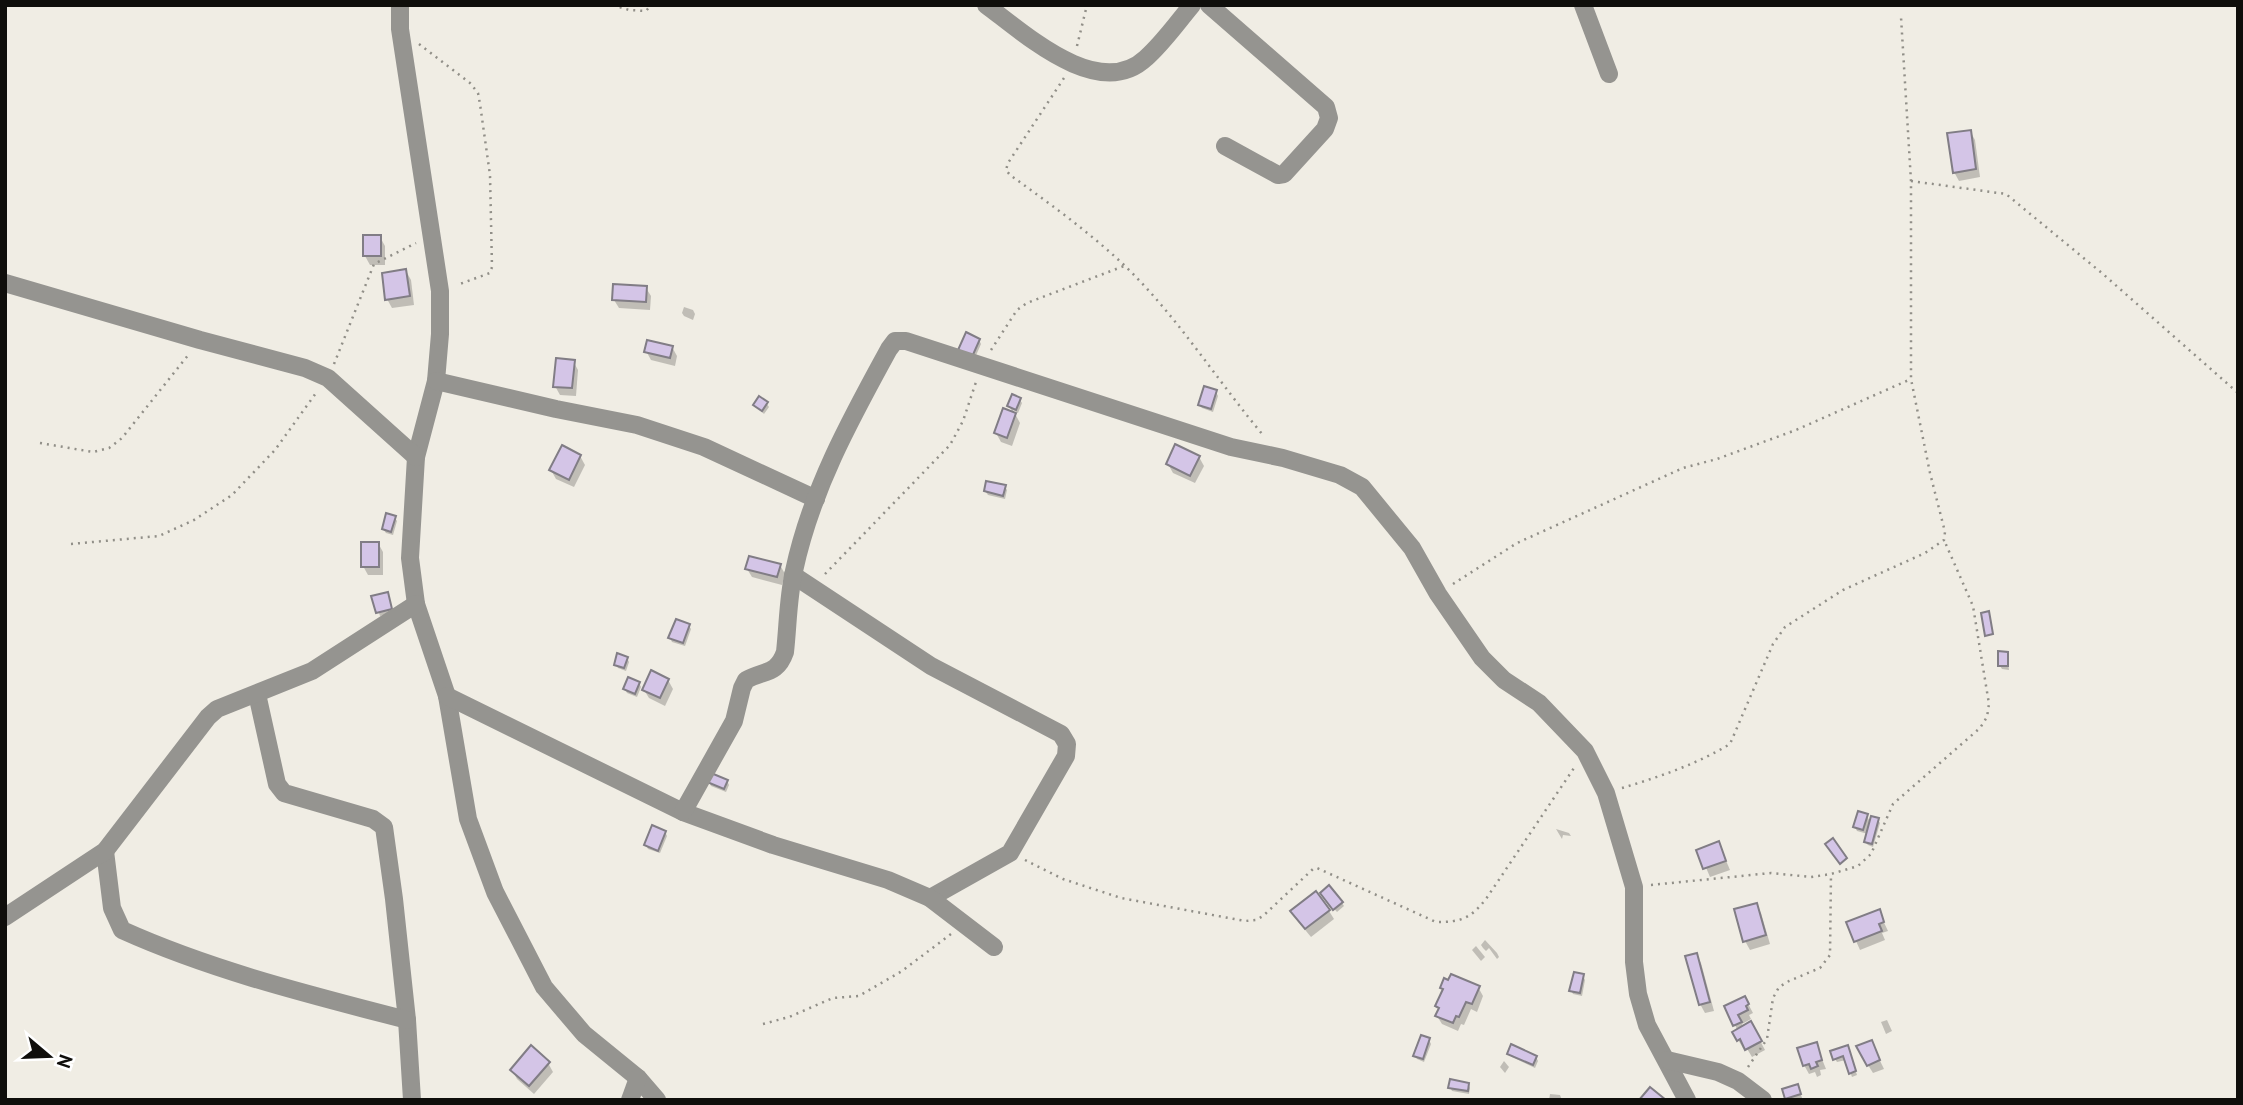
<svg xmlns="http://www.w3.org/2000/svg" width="2243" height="1105" viewBox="0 0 2243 1105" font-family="'PT Sans',sans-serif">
	<rect width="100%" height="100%" fill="#f0ede4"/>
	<g fill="#0003">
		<polygon points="1970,131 1975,140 1980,177 1959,181 1954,172"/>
		<polygon points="380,237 385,246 385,265 370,265 365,256"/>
		<polygon points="406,271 411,280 414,305 392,308 387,299"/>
		<polygon points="646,288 651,296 650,310 619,308 614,300"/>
		<polygon points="684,307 693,310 695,314 693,320 684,316 682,313"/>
		<polygon points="967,335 979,340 981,344 974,360"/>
		<polygon points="672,347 677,356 675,366 651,360 646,351"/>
		<polygon points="573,361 578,370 576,396 560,395 555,386"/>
		<polygon points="1216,392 1218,396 1213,412 1202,408 1200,405"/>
		<polygon points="1020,400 1022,403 1018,413 1013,410 1020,423 1012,446 1001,442 996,433 1013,413 1009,406"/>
		<polygon points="767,404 769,407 764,414 755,405"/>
		<polygon points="580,456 585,465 574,487 556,479 551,470"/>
		<polygon points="1199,457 1204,466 1195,483 1173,473 1168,464"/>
		<polygon points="1005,487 1007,490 1005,499 988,495 985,491"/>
		<polygon points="395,518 397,521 393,535 386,533 383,529"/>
		<polygon points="378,543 383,552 383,575 368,575 363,566"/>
		<polygon points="780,565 785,574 782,585 752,577 747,569"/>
		<polygon points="374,598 389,598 393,613 380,616"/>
		<polygon points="689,626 691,629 685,646 672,642 670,638"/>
		<polygon points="2007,653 2009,670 2002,669 2000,666"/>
		<polygon points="627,658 629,662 626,671 618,668 616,664"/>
		<polygon points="668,680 673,689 665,706 649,698 644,690"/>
		<polygon points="639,683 641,687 637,697 627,693 625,689"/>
		<polygon points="727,781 729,785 726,792 711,786 709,782"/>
		<polygon points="1866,815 1871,823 1878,820 1880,823 1873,847 1868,845 1865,842 1868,834 1857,831 1855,827"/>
		<polygon points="1556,829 1569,833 1571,836 1563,835 1562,839"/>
		<polygon points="665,832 667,836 660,853 648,849 646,845"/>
		<polygon points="1719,844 1730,870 1710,877 1699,851"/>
		<polygon points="1324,897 1342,903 1344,906 1337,912"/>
		<polygon points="1756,905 1761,913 1770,944 1750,950 1745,941"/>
		<polygon points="1329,911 1334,919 1311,937 1297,920"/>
		<polygon points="1879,912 1888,931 1882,933 1885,940 1860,950 1848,923"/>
		<polygon points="1485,940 1497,953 1499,957 1497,959 1489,948 1486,951 1483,948 1481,945"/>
		<polygon points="1476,946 1485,957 1481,961 1472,950"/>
		<polygon points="1696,955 1701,963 1714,1011 1705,1013 1700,1004"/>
		<polygon points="1583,976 1585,980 1582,996 1573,994 1571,990"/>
		<polygon points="1478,987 1483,996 1477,1012 1471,1009 1464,1025 1461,1024 1458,1031 1442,1024 1437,1016 1439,1010 1437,1006 1444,991 1442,988"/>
		<polygon points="1745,998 1753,1013 1749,1015 1751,1019 1742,1024 1744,1028 1751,1024 1765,1050 1752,1057 1746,1047 1743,1048 1734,1033 1738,1031 1726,1007"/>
		<polygon points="1887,1020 1892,1031 1886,1034 1881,1022"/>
		<polygon points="1429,1040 1431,1044 1424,1062 1417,1059 1415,1055"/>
		<polygon points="1871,1042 1884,1069 1873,1073 1868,1065"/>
		<polygon points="1816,1044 1826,1069 1820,1070 1821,1075 1817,1077 1815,1072 1809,1074 1804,1065"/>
		<polygon points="1849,1051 1857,1075 1852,1077 1846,1060 1837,1062 1835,1059"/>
		<polygon points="1509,1054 1536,1057 1538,1061 1535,1068 1512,1057"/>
		<polygon points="1504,1061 1509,1067 1505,1073 1500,1067"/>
		<polygon points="548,1063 553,1072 534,1094 517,1079 512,1070"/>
		<polygon points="1468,1084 1470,1088 1469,1094 1452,1091 1450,1087"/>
		<polygon points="1799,1089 1802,1098 1788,1100 1784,1090"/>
		<polygon points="1550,1094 1560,1095 1562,1100 1549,1100"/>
	</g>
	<g fill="#d4c5e7" stroke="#817d85" stroke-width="2">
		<polygon points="1971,130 1976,169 1953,173 1947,133"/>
		<rect x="363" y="235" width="18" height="21"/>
		<polygon points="406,269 410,296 385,300 382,273"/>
		<polygon points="613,284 647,286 646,302 612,300"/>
		<polygon points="966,332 980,339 972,357 958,350"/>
		<polygon points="647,340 673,346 670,358 644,352"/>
		<polygon points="556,358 575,360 572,388 553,387"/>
		<polygon points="1204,386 1217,390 1211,409 1198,405"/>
		<polygon points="1012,394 1021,398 1016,410 1007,406"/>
		<polygon points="759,396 768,402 762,411 753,405"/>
		<polygon points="1003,408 1016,413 1007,438 994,433"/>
		<polygon points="1175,444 1200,456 1190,476 1166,464"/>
		<polygon points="562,445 581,455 569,480 549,470"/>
		<polygon points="986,481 1006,485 1003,496 984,491"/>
		<polygon points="386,513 396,516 391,532 382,529"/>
		<rect x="361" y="542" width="18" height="25"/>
		<polygon points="749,556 781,564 777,577 745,569"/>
		<polygon points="388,592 392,609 376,613 371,596"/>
		<polygon points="1989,611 1993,634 1985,636 1981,613"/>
		<polygon points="676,619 690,624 683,643 668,638"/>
		<polygon points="1998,651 2008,652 2008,666 1998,666"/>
		<polygon points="617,653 628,657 624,668 614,665"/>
		<polygon points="651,670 669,679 660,698 642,690"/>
		<polygon points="628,677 640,682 635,694 623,689"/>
		<polygon points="711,773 728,780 724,789 707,782"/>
		<polygon points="1858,811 1868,814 1863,830 1853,827"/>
		<polygon points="1871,816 1879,818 1872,844 1864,842"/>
		<polygon points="652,825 666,831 658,851 644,845"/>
		<polygon points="1833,838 1847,858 1840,864 1825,844"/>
		<polygon points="1719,841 1726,861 1703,869 1696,850"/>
		<polygon points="1329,885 1343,902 1333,910 1320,893"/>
		<polygon points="1316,891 1330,910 1305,929 1290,911"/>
		<polygon points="1757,903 1766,935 1743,942 1734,909"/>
		<polygon points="1880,909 1884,922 1879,924 1882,931 1854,942 1846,922"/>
		<polygon points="1697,953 1710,1002 1699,1005 1685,956"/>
		<polygon points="1574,972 1584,974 1580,993 1569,991"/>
		<polygon points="1451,974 1480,986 1472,1004 1466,1002 1459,1017 1456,1016 1453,1023 1435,1016 1439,1008 1435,1006 1443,989 1440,988 1444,978 1448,980"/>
		<polygon points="1745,996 1749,1004 1746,1006 1748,1010 1738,1015 1742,1022 1733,1026 1724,1006"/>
		<polygon points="1751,1021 1762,1041 1745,1050 1740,1039 1737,1041 1732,1032"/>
		<polygon points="1421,1035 1430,1038 1423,1059 1413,1056"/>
		<polygon points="1872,1040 1880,1060 1867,1066 1856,1046"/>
		<polygon points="1817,1042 1822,1060 1816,1062 1818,1066 1811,1069 1809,1064 1803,1066 1797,1048"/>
		<polygon points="1511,1044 1537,1056 1533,1065 1507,1054"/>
		<polygon points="531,1045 550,1062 529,1086 510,1070"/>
		<polygon points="1848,1045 1856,1071 1849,1074 1843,1056 1833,1060 1830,1051"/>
		<polygon points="1450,1079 1469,1083 1468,1091 1448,1088"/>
		<polygon points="1798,1084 1801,1094 1785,1099 1782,1089"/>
		<polygon points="1650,1087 1666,1100 1639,1100"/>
	</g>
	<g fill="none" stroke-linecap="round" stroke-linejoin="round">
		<g stroke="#918f88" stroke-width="2.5" stroke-dasharray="2 5" stroke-linecap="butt">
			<polyline points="613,5 629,10 646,11 651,5"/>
			<polyline points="419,44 470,83 478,93 480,104 490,175 492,267 490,273 457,285"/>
			<polyline points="1077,46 1087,5"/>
			<path d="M1064 78 1008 163 1006 170 1010 175C1049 203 1089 232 1124 265 1177 316 1216 379 1263 435"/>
			<polyline points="1911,181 2006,194 2103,274 2238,393"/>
			<polyline points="991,350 1017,310 1027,303 1124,266"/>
			<polyline points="334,364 374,264 416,243"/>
			<polyline points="40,443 93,452 109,448 122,438 189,354"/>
			<polyline points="71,544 159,536 194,520 232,495 275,450 316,393"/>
			<polyline points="825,574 950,445 963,421 976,382"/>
			<polyline points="1453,584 1517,543 1683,468 1717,459 1796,430 1911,379"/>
			<path d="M1622 788C1659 777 1697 764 1730 744L1773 644 1785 627 1843 590 1925 553 1944 540 1945 532 1930 473 1911 379V181L1901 17"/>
			<path d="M1025 860 1063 879 1121 898 1245 921 1256 920 1263 916 1313 869 1317 868 1436 922C1461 922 1470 919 1486 899L1574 768"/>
			<polyline points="1651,885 1771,873 1811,877 1831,874 1858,866 1871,854 1893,804 1980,728 1987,717 1989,704 1973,606 1944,540"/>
			<polyline points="763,1024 789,1017 833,998 859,996 902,971 951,934"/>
			<polyline points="1748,1067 1767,1039 1773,998 1779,987 1789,981 1820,968 1830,955 1831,874"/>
		</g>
		<g stroke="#959490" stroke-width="18">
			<polyline points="400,5 400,29 440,291 440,334 436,381 416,457 410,558 416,604 447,696 468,819 495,892 544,987 584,1034 638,1078 657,1100"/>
			<path d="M986 5C1025 34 1099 102 1146 58 1163 43 1177 23 1192 5"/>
			<polyline points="1209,5 1326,107 1329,118 1325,129 1284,174 1278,175 1225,146"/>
			<polyline points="1583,5 1609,74"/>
			<polyline points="5,283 200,340 305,368 328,378 416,457"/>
			<polyline points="436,381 556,409 637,425 704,447 816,499"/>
			<polyline points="793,575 931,666 1061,734 1067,744 1066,756 1010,853 930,898"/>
			<polyline points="257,694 277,784 284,793 373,819 384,827 394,899 407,1020 412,1100"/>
			<polyline points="447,696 683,812 773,845 888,880 930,898 994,947"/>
			<path d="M683 812 734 721 742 688 746 680C764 670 777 675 785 652 788 625 788 597 794 571 811 491 850 420 889 349L895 341H906L1231 447 1283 458 1340 475 1362 487 1412 548 1438 594 1482 658 1504 680 1539 703 1585 751 1606 793 1634 887V962L1638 994 1647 1025 1687 1100"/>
			<path d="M105 851 112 908 122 930C213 971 311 995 407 1020"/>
			<polyline points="5,917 105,851 208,717 217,709 312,671 416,604"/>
			<polyline points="1667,1060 1718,1072 1738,1081 1763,1100"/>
			<polyline points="630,1100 638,1078"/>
		</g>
	</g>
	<rect width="2243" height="1105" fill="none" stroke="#0f0e0b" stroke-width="14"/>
	<g transform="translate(49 1056) rotate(109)" stroke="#ffffff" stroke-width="5" paint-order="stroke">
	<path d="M0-5L12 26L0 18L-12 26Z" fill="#0f0e0b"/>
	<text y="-10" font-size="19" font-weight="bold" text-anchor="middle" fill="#0f0e0b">N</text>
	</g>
</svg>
